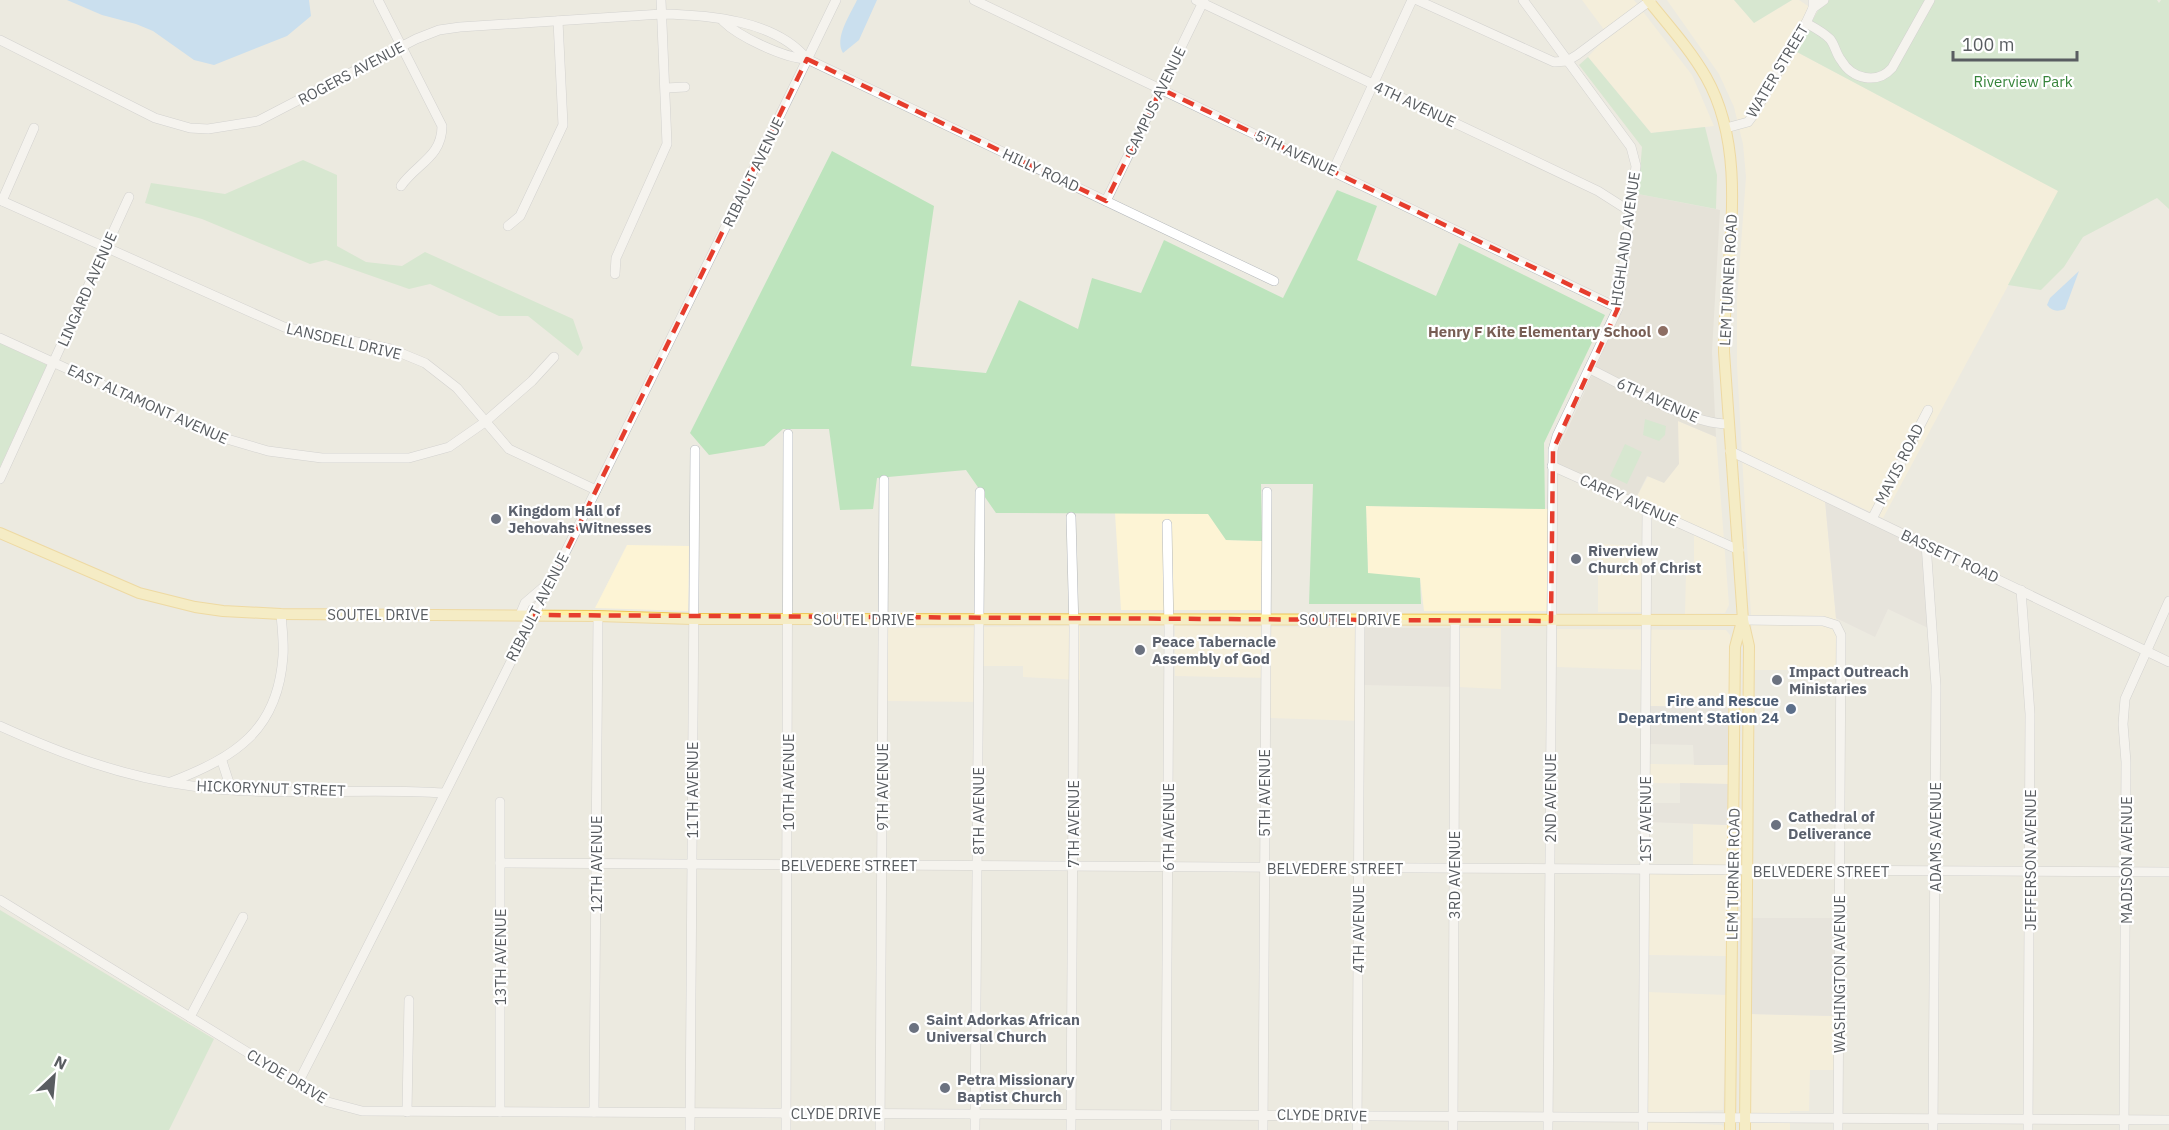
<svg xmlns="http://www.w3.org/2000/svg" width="2169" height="1130" viewBox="0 0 2169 1130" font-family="'IBM Plex Sans',sans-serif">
	<rect width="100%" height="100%" fill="#eceae0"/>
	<g fill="#fdf4d5">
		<polygon points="1582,0 1634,0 1692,75 1714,126 1651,133 1588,57 1608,35"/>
		<polygon points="1667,0 1734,0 1754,23 1792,0 1799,0 1817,12 1795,51 2059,191 1883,518 1824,490 1836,618 1838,670 1754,670 1737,365 1737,299 1746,177 1743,144 1734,107 1719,74"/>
		<polygon points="1678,421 1716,437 1729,605 1725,613 1685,614 1686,573 1694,573 1694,527 1635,500"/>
		<polygon points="1366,506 1556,509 1553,611 1424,611 1420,578 1368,574"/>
		<polygon points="1115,513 1209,514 1226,540 1262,541 1261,610 1121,610"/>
		<polygon points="1598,544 1644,546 1643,612 1598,612"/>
		<polygon points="627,545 689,546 688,611 595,608"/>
		<polygon points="1080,626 1080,680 1023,677 1023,666 982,666 982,702 886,701 887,628"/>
		<polygon points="1175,626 1363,628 1363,721 1270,718 1270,678 1175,676"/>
		<polygon points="1459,628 1501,628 1501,689 1458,687"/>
		<polygon points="1557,629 1726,630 1730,635 1730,707 1649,706 1649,670 1557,667"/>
		<polygon points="1648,764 1729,765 1729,784 1648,783"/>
		<polygon points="1693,824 1728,825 1727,956 1647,955 1648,874 1693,875"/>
		<polygon points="1647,992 1727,995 1723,1110 1647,1114"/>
		<polygon points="1750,1014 1835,1016 1836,1070 1810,1070 1809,1111 1790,1111 1790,1130 1750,1130"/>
		<polygon points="1647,1121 1722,1125 1726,1130 1647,1130"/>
	</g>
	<g fill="#e0ddd8">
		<polygon points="1824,490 1921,537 1928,628 1888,609 1875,637 1836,618"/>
		<polygon points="1363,628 1459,628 1458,687 1363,685"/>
		<polygon points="1649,706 1730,707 1729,765 1694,765 1693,745 1649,744"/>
		<polygon points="1680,783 1729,784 1728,825 1648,822 1648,803 1680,803"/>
		<polygon points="1751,918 1836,918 1835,1016 1750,1014"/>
	</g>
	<polygon fill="#dcd9cf" points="1638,194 1720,210 1712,352 1716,437 1678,421 1679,464 1664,483 1647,476 1635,500 1557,465 1557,452 1622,310"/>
	<g fill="#bde4bd">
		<polygon points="1734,0 1792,0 1754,23"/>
		<polygon points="1824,0 2157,0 2159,3 2161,0 2169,0 2169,209 2157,198 2083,237 2064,267 2041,290 2008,285 2058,191 1795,51"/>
		<polygon points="1588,57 1651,133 1705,127 1717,175 1716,209 1638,194 1642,147 1579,65"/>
		<polygon points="832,151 934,206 911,366 986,373 1019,300 1078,329 1092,278 1141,293 1164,240 1283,298 1337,190 1377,206 1357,260 1436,296 1459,243 1605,315 1544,443 1545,509 1366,506 1368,573 1420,578 1421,604 1309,604 1313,484 1261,484 1262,541 1226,540 1208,514 996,513 966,470 877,478 873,509 840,510 829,429 783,429 764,446 709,455 690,433"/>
		<polygon points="303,160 337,175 337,246 366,262 402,266 425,252 573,319 583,348 578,356 528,316 499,316 430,284 409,289 326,260 310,264 202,219 145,203 151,183 225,194"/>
		<polygon points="0,343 47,365 0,467"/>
		<polygon points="1645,419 1666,426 1665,435 1659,441 1643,435"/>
		<polygon points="1625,444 1642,452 1627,484 1610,476"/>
		<polygon points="0,910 214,1039 169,1130 0,1130"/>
	</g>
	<g fill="#9fd3fe">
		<polygon points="67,0 309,0 311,16 287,36 214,65 194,60 153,31 136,24 102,15"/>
		<path d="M857 0H877L859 40 843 53C834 38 850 15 857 0Z"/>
		<path d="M2079 271 2065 309C2057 312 2052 311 2047 305L2050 298Z"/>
	</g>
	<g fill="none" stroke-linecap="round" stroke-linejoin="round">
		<g stroke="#b3b7bb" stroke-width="10">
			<g id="minor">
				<path d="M378 0 442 126C442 157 416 164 401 186"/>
				<polyline points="974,0 1618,308"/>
				<polyline points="1196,0 1598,191 1631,212"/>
				<polyline points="1417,0 1554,62 1567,61 1577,55 1651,0"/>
				<polyline points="1523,0 1631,147 1636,166 1618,308 1557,436 1553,450 1548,1130"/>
				<polyline points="1813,8 1824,0"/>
				<path d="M723 21C739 37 784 58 807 59L1274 281"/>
				<path d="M1806 23C1815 28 1823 32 1830 39 1835 45 1836 54 1841 60 1852 79 1877 85 1892 68L1930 0"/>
				<path d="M0 40 155 118 190 128 208 129 258 121 416 39 439 30 460 27 662 14C709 15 775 20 807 59"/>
				<polyline points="666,88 685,87"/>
				<polyline points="1726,128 1748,122 1754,114 1806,23 1813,8 1813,0"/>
				<polyline points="1333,171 1412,0"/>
				<polyline points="0,200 284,327 391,349 425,363 457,388 509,449 596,490"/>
				<polyline points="2,201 34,128"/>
				<polyline points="1106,201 1204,0"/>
				<polyline points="508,226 520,216 563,125 558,21"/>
				<polyline points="615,274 616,258 667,144 661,0"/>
				<polyline points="0,338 210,434 268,451 322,458 409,458 449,447 485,422 532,381 554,357"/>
				<path d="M1590 369C1627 387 1689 424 1728 424"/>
				<polyline points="1730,451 2169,662"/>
				<polyline points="1552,466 1739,550"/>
				<polyline points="0,479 129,197"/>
				<polyline points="1071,517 1074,629 1071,1130"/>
				<polyline points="1872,519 1928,410"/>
				<polyline points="1926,544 1936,686 1933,1130"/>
				<polyline points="2021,590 2030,714 2028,1130"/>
				<polyline points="520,615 525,603 546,585"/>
				<polyline points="1743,620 1823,621 1836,625 1841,635 1838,1130"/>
				<path d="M0 726C62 754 123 777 192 786 275 798 360 787 444 793"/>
				<polyline points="222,761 231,789"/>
				<path d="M171 782C235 757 278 731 283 656 284 642 282 628 281 614"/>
				<polyline points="500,863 2169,872"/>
				<polyline points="0,900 328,1102 362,1111 2169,1120"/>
				<polyline points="190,1017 243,917"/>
				<path d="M298 1083C482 724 660 363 836 0"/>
				<polyline points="407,1112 409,1000"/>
				<polyline points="500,1112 500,802"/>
				<polyline points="594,1112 598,616"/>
				<polyline points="690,1130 695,450"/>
				<polyline points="786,1130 788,434"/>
				<polyline points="880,1130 884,480"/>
				<polyline points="975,1130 980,492"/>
				<polyline points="1166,1130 1169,630 1167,524"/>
				<polyline points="1263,1130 1267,492"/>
				<polyline points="1357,1130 1360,619"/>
				<polyline points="1453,1130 1455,620"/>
				<polyline points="1643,1130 1647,508"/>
				<polyline points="2124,1130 2126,762 2123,724 2125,699 2169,601"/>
			</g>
		</g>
		<g stroke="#efc657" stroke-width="12">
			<g id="major">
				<path d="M1648 0C1668 25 1690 49 1706 77 1752 158 1723 263 1724 352L1743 620 1749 646 1745 1130"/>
				<polyline points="0,533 139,593 195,607 223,611 281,614 598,616 692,619 1743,620"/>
				<polyline points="1730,1130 1735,647 1742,621"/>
			</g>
		</g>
		<use href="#minor" stroke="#fff" stroke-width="9"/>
		<use href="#major" stroke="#fef0a4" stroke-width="10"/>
	</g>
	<path d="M0 0H2169V1130H0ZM807 59 1106 201 1161 89 1618 308 1553 450 1551 621 535 615Z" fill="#eceae0" fill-opacity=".55" fill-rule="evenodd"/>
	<path fill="none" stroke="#e63d2d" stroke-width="4.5" stroke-dasharray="12 8" stroke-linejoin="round" d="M807 59 1106 201 1161 89 1618 308 1553 450 1551 621 535 615Z"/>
	<circle fill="#8d6e63" stroke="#fff" stroke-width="2" cx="1663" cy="331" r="6"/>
	<g fill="#6b7280" stroke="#fff" stroke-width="2">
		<circle cx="496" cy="519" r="6"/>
		<circle cx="1576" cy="559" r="6"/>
		<circle cx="1140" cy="650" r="6"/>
		<circle cx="1777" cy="680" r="6"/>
		<circle cx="1776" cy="825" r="6"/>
		<circle cx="914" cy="1028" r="6"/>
		<circle cx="945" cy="1088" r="6"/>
	</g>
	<circle fill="#5c6f8a" stroke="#fff" stroke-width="2" cx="1791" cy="709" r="6"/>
	<g text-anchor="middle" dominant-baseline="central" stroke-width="4.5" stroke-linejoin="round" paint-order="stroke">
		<g font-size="15" fill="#595d61" stroke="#fff">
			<text transform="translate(1777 71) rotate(-59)">WATER STREET</text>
			<text transform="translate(351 73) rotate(-28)">ROGERS AVENUE</text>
			<text transform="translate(1155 101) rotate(-64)">CAMPUS AVENUE</text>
			<text transform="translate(1415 104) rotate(25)">4TH AVENUE</text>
			<text transform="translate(1296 153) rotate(25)">5TH AVENUE</text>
			<text transform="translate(1041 170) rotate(25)">HILLY ROAD</text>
			<text transform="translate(753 172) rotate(-64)">RIBAULT AVENUE</text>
			<text transform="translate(1625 239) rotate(-82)">HIGHLAND AVENUE</text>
			<text transform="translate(1728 280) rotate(-87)">LEM TURNER ROAD</text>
			<text transform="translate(87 289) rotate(-66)">LINGARD AVENUE</text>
			<text transform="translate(344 341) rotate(13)">LANSDELL DRIVE</text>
			<text transform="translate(1658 400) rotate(24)">6TH AVENUE</text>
			<text transform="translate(148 404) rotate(24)">EAST ALTAMONT AVENUE</text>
			<text transform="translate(1899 464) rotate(-63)">MAVIS ROAD</text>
			<text transform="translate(1629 500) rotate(24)">CAREY AVENUE</text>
			<text transform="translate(1950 556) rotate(25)">BASSETT ROAD</text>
			<text transform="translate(537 607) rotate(-63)">RIBAULT AVENUE</text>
			<text x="378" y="614">SOUTEL DRIVE</text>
			<text x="864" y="619">SOUTEL DRIVE</text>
			<text x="1350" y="619">SOUTEL DRIVE</text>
			<text transform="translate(788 782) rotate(-90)">10TH AVENUE</text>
			<text transform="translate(882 787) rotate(-90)">9TH AVENUE</text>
			<text transform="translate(271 788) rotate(2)">HICKORYNUT STREET</text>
			<text transform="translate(692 790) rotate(-90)">11TH AVENUE</text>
			<text transform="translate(1264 793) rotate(-90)">5TH AVENUE</text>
			<text transform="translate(1550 798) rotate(-90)">2ND AVENUE</text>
			<text transform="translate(978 811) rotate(-90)">8TH AVENUE</text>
			<text transform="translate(1645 819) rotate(-90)">1ST AVENUE</text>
			<text transform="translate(1073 824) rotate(-90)">7TH AVENUE</text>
			<text transform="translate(1168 827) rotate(-90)">6TH AVENUE</text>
			<text transform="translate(1935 837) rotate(-90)">ADAMS AVENUE</text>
			<text transform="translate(2030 860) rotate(-90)">JEFFERSON AVENUE</text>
			<text transform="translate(2126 860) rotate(-90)">MADISON AVENUE</text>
			<text transform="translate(596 864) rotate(-90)">12TH AVENUE</text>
			<text x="849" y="865">BELVEDERE STREET</text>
			<text x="1335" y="868">BELVEDERE STREET</text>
			<text x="1821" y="871">BELVEDERE STREET</text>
			<text transform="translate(1733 874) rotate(-89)">LEM TURNER ROAD</text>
			<text transform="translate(1454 875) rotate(-90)">3RD AVENUE</text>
			<text transform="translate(1358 929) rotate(-90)">4TH AVENUE</text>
			<text transform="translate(500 957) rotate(-90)">13TH AVENUE</text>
			<text transform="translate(1839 974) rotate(-90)">WASHINGTON AVENUE</text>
			<text transform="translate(287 1076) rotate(31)">CLYDE DRIVE</text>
			<text x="836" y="1113">CLYDE DRIVE</text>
			<text transform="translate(1322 1115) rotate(1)">CLYDE DRIVE</text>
		</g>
		<g font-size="15" fill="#36843a" stroke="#fff">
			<text x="2023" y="81">Riverview Park</text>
		</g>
		<g font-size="15" font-weight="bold" fill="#785e54" stroke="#fff" text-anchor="end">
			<text x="1651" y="331">Henry F Kite Elementary School</text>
		</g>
		<g font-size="15" font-weight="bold" fill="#5b616d" stroke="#fff" text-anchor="start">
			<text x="508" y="510">Kingdom Hall of<tspan x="508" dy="17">Jehovahs Witnesses</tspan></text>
			<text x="1588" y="550">Riverview<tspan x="1588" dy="17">Church of Christ</tspan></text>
			<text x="1152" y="641">Peace Tabernacle<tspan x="1152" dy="17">Assembly of God</tspan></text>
			<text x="1789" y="671">Impact Outreach<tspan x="1789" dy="17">Ministaries</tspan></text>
			<text x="1788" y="816">Cathedral of<tspan x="1788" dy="17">Deliverance</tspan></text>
			<text x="926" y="1019">Saint Adorkas African<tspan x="926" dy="17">Universal Church</tspan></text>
			<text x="957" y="1079">Petra Missionary<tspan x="957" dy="17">Baptist Church</tspan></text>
		</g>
		<g font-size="15" font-weight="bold" fill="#4e5e75" stroke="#fff" text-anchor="end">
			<text x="1779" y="700">Fire and Rescue<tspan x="1779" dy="17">Department Station 24</tspan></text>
		</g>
	</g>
	<g transform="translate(54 1076) rotate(26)" stroke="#ffffff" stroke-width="4.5" paint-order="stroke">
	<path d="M0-4.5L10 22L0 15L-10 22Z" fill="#595d61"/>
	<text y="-9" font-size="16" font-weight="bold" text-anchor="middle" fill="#595d61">N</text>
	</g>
	<path d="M1953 51v9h124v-9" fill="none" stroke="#595d61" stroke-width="3"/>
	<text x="1962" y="51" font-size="18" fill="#595d61" stroke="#ffffff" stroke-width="4.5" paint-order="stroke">100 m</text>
</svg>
